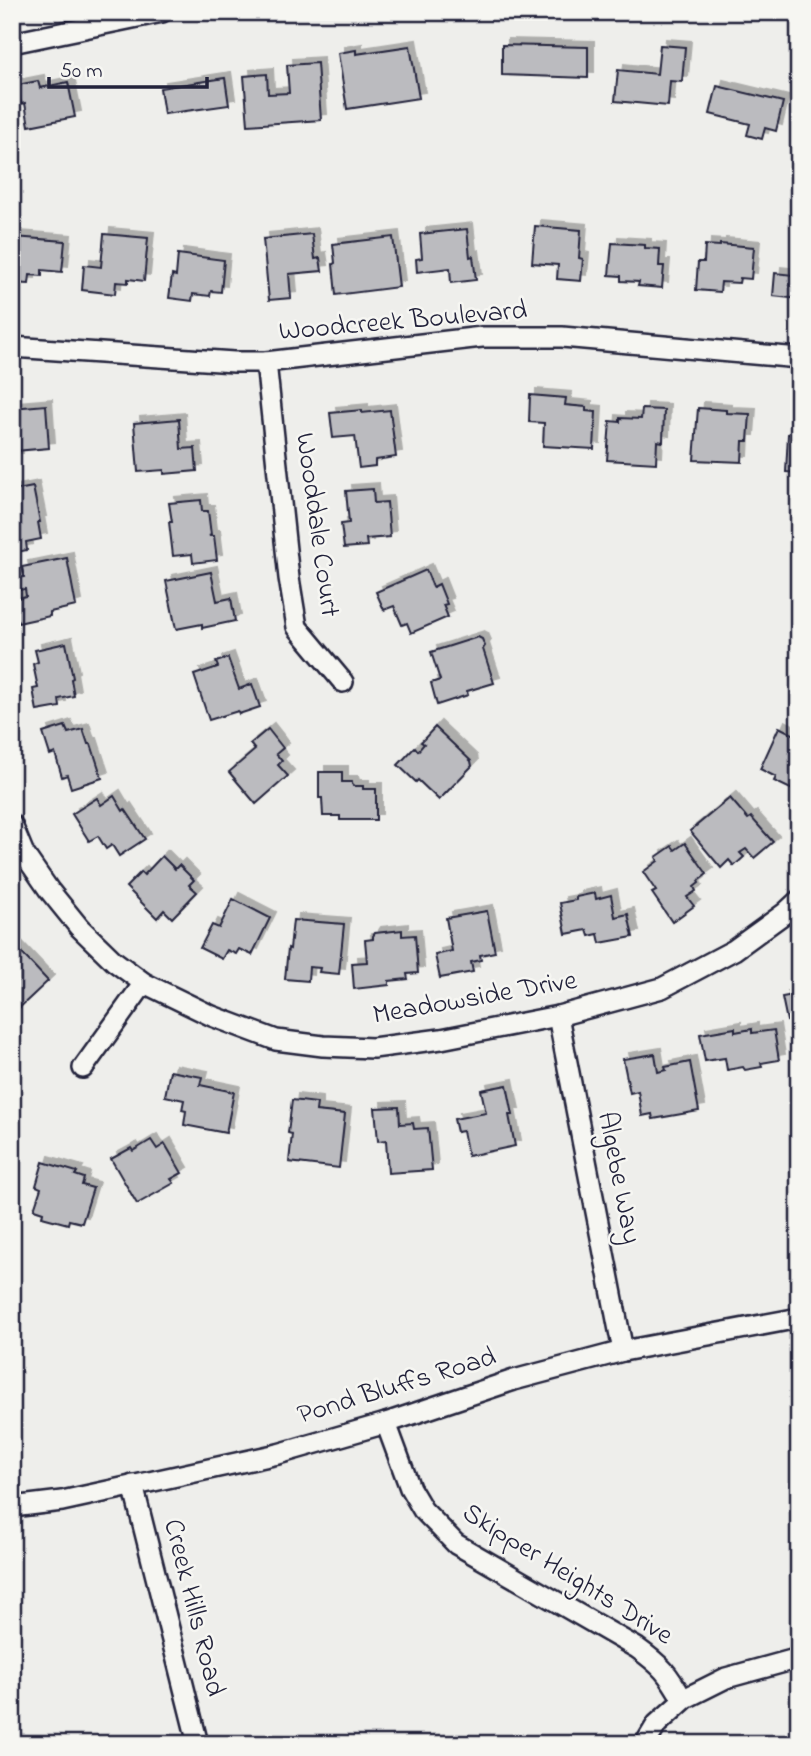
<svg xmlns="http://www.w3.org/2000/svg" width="811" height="1756" viewBox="0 0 811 1756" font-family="'Indie Flower',sans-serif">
	<defs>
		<filter id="shadow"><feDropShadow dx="6" dy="-6" stdDeviation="0" flood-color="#0004"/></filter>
	</defs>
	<rect width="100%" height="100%" fill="#eeeeeb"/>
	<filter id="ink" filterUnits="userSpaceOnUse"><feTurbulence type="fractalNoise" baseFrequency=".0143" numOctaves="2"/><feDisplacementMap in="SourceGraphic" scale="14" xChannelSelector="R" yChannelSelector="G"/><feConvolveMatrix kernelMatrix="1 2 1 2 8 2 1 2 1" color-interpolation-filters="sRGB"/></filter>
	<g filter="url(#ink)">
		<g fill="#bbbbbf" stroke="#22223b" stroke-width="2" filter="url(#shadow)">
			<polygon points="502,45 588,47 588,78 502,75"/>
			<polygon points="660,45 685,47 682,82 670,81 668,106 615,101 618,70 657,74"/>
			<polygon points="410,46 419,98 347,109 338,53 356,50 356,54"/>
			<polygon points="317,63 321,120 248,125 244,76 267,74 268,94 289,93 287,65"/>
			<polygon points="225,78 229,105 164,114 160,88"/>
			<polygon points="38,81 40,88 68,82 75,117 29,126 25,103 21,104 17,85"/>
			<polygon points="717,86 783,102 776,131 765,128 762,139 747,135 750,124 710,114"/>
			<polygon points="535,226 581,230 579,258 583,259 581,281 557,279 558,265 532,263"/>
			<polygon points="467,229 470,257 473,256 476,280 451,283 450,268 417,272 416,259 422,258 420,234"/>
			<polygon points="104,234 148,238 144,281 128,279 128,283 116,282 115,294 82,290 84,265 101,267"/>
			<polygon points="312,234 315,259 320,258 322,271 289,274 291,298 269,300 263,239"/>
			<polygon points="14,237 65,241 62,272 42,270 42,276 30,275 29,284 12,283"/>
			<polygon points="393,237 399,287 336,295 333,264 335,263 333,244"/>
			<polygon points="612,243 645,245 645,248 660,249 659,266 664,266 662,288 638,286 639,282 621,281 621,276 609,275"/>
			<polygon points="795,243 799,243 799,299 773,296 775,273 793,275"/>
			<polygon points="720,244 754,247 751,279 740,278 739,283 721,282 720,292 696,290 698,262 704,262 705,245 720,246"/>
			<polygon points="178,254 224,260 221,292 211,291 210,296 193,294 192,301 169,298 172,275 176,276"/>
			<polygon points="530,395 566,398 565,405 586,407 586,411 596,412 594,449 543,446 544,423 529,422"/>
			<polygon points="46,405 49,448 16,451 17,459 12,459 12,408"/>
			<polygon points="698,408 726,410 726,413 750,414 748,441 743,441 742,462 694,460"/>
			<polygon points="642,409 664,410 663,442 657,441 656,463 607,460 610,421 620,422 620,418 641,419"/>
			<polygon points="362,410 362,413 390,410 396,457 375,460 375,466 359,468 355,436 333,438 330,413"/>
			<polygon points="179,419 181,449 195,448 197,471 164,474 164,470 138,472 134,423"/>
			<polygon points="799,430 799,473 786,472 788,434 798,434"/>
			<polygon points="33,487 40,522 38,522 41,539 26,542 27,550 12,553 12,491"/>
			<polygon points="373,489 374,503 387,502 390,537 366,539 367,546 344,548 341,524 349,523 346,491"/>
			<polygon points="201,500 202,511 208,511 211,535 209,536 214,536 217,560 193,563 192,554 173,556 169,522 172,522 169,503"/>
			<polygon points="67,558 76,606 50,612 50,616 18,623 13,599 26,596 25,589 20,590 18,578 24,577 22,567"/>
			<polygon points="426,570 433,587 439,584 447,604 443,605 448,617 411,633 407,623 402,625 394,606 384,610 376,592"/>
			<polygon points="211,572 217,601 231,598 235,621 202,628 202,624 176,629 166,581"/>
			<polygon points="478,637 482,639 485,646 483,649 494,683 467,691 468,695 437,705 431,683 440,680 431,652"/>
			<polygon points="66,643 73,678 71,679 74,696 59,699 60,707 37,711 33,689 38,688 33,664 38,662 35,650"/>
			<polygon points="228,658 239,689 252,684 260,707 239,714 238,711 209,720 194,675 218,667 216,662"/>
			<polygon points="65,726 68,733 83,729 88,744 91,744 102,778 71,788 67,775 62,777 55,753 50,755 43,733"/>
			<polygon points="435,727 471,761 472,766 439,800 418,780 416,782 398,765 415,747 418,751 424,744 421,742"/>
			<polygon points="779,727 799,737 799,793 774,781 776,777 760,769"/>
			<polygon points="268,729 283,748 276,754 282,761 278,765 288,776 256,804 229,772 255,750 250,744"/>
			<polygon points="319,772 342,772 342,782 352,782 353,786 363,786 363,789 376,789 376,820 340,820 340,816 323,816 322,798 319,798"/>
			<polygon points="114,796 123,811 125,809 145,839 119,856 112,845 106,849 98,836 89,841 72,814 97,798 101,805"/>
			<polygon points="730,798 748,819 751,817 773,842 754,858 746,849 740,853 744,857 734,866 729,860 721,868 690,831"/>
			<polygon points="685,843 707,874 698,881 699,883 694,887 696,891 687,897 694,906 672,922 652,893 656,891 643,872 658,861 656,857 672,846 675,850"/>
			<polygon points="162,856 175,869 179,865 194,880 189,885 197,892 172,918 164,910 157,918 126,887 141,872 144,875"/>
			<polygon points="595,893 596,899 611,895 615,917 628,914 633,937 600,943 598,934 589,936 587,930 566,934 560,903 576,900 576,897"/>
			<polygon points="233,899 270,918 252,955 239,949 236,954 227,950 222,959 200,948 212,925 219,928"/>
			<polygon points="487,911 495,952 480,955 481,960 471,962 473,972 440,978 435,955 452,951 446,918"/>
			<polygon points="293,920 344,924 339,974 319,972 320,968 309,967 308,981 285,979 288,948 290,949"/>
			<polygon points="402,930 402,936 415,935 418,973 407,974 408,979 389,981 389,985 354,989 352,963 367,962 365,940 373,939 373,936 375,933"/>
			<polygon points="12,943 48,981 16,1011 12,1006"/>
			<polygon points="799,994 799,1019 787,1021 782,997"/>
			<polygon points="735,1028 735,1032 752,1029 752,1033 774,1030 779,1060 761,1063 762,1067 745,1070 743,1067 727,1070 725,1058 705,1061 700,1034"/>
			<polygon points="655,1054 658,1072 666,1070 665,1067 690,1062 699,1111 653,1119 652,1114 642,1116 638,1091 630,1093 623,1059"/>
			<polygon points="170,1071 202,1077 200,1085 234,1092 226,1133 184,1125 186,1111 182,1110 184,1100 165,1096"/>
			<polygon points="507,1085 513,1115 509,1115 515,1146 468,1156 463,1131 457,1132 454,1119 486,1113 481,1090"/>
			<polygon points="292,1100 317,1103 316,1111 345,1114 339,1168 289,1162 292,1134 288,1133"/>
			<polygon points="399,1107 400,1124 413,1123 414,1129 428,1128 432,1170 388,1173 386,1140 378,1141 375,1108"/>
			<polygon points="151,1140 157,1149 165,1144 182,1173 171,1179 174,1183 137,1204 111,1159 131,1148 133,1151"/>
			<polygon points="43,1162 77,1172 75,1175 84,1178 82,1185 93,1188 82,1223 69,1220 68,1224 42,1217 43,1212 34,1209 41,1188 36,1186"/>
		</g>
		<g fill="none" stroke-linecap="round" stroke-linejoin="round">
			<g stroke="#22223b" stroke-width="24">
				<g id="street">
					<polyline points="12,43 162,12"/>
					<polyline points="12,347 234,362 266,362 482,337 562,337 799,358"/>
					<polyline points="266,362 289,578 297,627 343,682"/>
					<polyline points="12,825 24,854 49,890 79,927 114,961 144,983 212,1016 276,1040 323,1046 373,1048 441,1039 558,1016 662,988 734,950 785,913 799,900"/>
					<polyline points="558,1016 623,1351"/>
					<polyline points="83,1068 144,983"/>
					<path d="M386 1423 410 1488 423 1510 456 1544 637 1648C662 1666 668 1673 683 1700"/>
					<polyline points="133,1485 198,1744"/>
					<polyline points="12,1507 62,1501 278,1454 386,1423 514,1380 623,1351 799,1318"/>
					<polyline points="645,1744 657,1724 686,1698 726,1678 799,1658"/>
				</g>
			</g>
			<use href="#street" stroke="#f6f6f2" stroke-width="19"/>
		</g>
	</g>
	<g text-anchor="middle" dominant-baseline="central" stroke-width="5" stroke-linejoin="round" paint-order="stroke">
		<g font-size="28" fill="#22223b" stroke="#f6f6f2">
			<text transform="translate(403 322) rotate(-5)">Woodcreek Boulevard</text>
			<text transform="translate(316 525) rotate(82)">Wooddale Court</text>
			<text transform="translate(475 999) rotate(-10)">Meadowside Drive</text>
			<text transform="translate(618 1178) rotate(79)">Algebe Way</text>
			<text transform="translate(397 1387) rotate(-17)">Pond Bluffs Road</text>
			<text transform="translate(567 1575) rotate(32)">Skipper Heights Drive</text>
			<text transform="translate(193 1608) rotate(76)">Creek Hills Road</text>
		</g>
	</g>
	<rect width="811" height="1756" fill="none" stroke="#f6f6f2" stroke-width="42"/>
	<rect x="21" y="21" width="769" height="1714" fill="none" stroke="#22223b" stroke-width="2.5" filter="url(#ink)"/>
	<path d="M49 77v10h158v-10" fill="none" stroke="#22223b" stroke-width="3.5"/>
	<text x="60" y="77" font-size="21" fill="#22223b" stroke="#f6f6f2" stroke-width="5" paint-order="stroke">50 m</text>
</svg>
